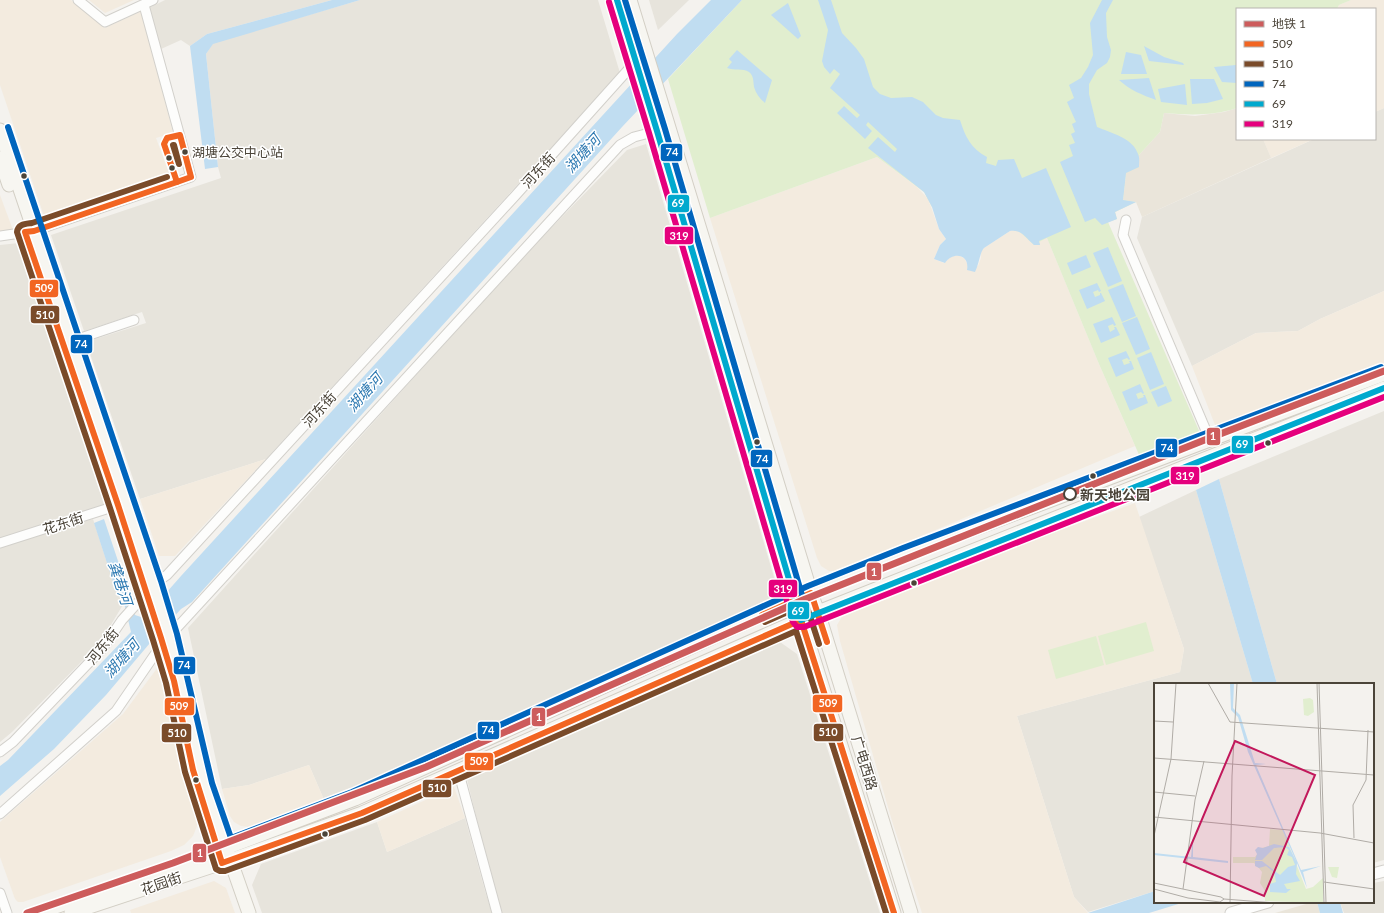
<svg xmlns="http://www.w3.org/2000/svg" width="1384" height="913" viewBox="0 0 1384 913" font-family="Lato,'Noto Sans SC',sans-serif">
	<rect width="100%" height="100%" fill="#f4f2ee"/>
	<g fill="#e7e4dc">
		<polygon points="165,0 332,0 207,34 190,46 181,40 161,49 149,8"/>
		<polygon points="360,0 598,0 620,73 266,459 140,499 86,342 146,323 142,312 84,331 51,235 221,178 218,167 206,54 213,43"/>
		<polygon points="649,0 689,0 658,30"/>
		<polygon points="1384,108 1384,291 1320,319 1298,331 1256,333 1192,366 1137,238 1142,217 1314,139 1375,139 1375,112"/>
		<polygon points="646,144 776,584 773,595 763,607 590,687 375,783 325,802 309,765 249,785 222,789 188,628 519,261 627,150"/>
		<polygon points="19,243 109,503 0,538 0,245"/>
		<polygon points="1384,411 1384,860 1373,863 1373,684 1277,684 1219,479"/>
		<polygon points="1196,490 1253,684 1155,684 1155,891 1088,912 1074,897 1017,716 1180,672 1184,649 1139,517"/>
		<polygon points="93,519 116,591 124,603 109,628 86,657 12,732 0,742 0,547"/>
		<polygon points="780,642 797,654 880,913 501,913 495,895 467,779"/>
		<polygon points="465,818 485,891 492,913 262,913 252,885 261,864 377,822 387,852"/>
		<polygon points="1384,881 1384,913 1344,913 1340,902 1373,902 1373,883"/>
	</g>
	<g fill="#f3ebdf">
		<polygon points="0,0 71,0 105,28 142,11 173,133 156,138 171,179 46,222 0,85"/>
		<polygon points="89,0 134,0 105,13"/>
		<polygon points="1351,0 1384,0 1384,108 1375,112 1375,9 1337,9 1339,5"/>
		<polygon points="1263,139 1314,139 1271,158"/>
		<polygon points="877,157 917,187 928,199 939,229 946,239 940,245 934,259 944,263 950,257 958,255 964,258 968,265 978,266 981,258 981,251 984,248 1010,231 1015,230 1020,232 1040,245 1038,242 1047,238 1099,364 1135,446 838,571 829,571 821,566 817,558 710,218"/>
		<polygon points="0,195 13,230 0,232"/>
		<polygon points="1384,291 1384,364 1217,430 1192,366 1256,333 1298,331 1320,319"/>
		<polygon points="266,459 175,556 159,556 140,499"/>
		<polygon points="1135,503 1184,649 1180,672 1017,716 1074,897 1088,913 922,913 892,821 840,641 837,625 843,615 850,609 969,563"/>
		<polygon points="161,663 166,664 175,700 182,747 200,808 197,826 193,836 184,845 171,851 23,902 18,902 15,899 0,857 0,822 123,714"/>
		<polygon points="309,765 325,802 249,827 241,826 234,822 230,816 222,789 249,785"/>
		<polygon points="454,787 465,818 387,852 377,822"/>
		<polygon points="214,881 226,888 235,913 131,913 130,910"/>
	</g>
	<g fill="#eae5da">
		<polygon points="1237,108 1237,139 1263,139 1271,158 1142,217 1136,202 1123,200 1126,173 1139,155 1160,132 1164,113 1195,116 1224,112"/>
		<polygon points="1313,902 1317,902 1320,913 1275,913"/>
	</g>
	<g fill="#e1eecf">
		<path d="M742 0H1351L1339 5 1337 9H1237V108C1213 116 1189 115 1164 113L1160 132 1139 155V167L1126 173 1123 200 1136 202 1115 212 1117 219 1108 222 1200 433 1140 457 1099 364 1047 238 1039 242 1040 245H1034L1020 232 932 207 924 192 877 157 710 218 668 79Z"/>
		<polygon points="1146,622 1154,651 1106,665 1098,636"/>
		<polygon points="1096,636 1104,665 1056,679 1048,650"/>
	</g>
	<g fill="#c0ddf1">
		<polygon points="332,0 360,0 213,44 206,54 218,167 205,169 190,46 207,34"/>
		<polygon points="711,0 742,0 622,127 192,602 181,609 150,643 106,695 54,749 0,796 0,766 8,760 131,632 124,603 116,591 94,523 104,519 127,588 129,599 135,615 144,618 181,576 677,34"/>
		<path d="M818 0H831L842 33 856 48 864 59 873 87 880 94 891 98 912 97 923 102 936 115 943 118 960 120C965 136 971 149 987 157L986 163 996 166 998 160 1014 159 1022 178 1046 168 1071 227 1039 241 1040 245H1034C1026 238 1021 229 1010 231L984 248C980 252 979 264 975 272L967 270C970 254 953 251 945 263L934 259 940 245 946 239 939 229 932 207 924 192 868 148 878 137 895 152 897 149 868 122 866 125 872 131 865 139 837 113 844 106 857 118 860 115 830 88 840 74 834 69 830 74 824 67 822 61 828 30Z"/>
		<path d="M1102 0H1113L1106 13 1107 37 1111 50 1110 57 1107 63 1097 70 1089 84V94L1097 127C1111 133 1133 138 1138 154 1140 158 1139 163 1139 167L1126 173 1123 200 1136 202 1115 212 1117 219 1102 225 1095 218 1085 222 1060 162 1073 156 1069 145 1075 143 1071 134 1075 132 1072 124 1076 122 1067 102 1074 98 1069 85 1081 78 1088 67 1093 55 1090 23Z"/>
		<polygon points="788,3 801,36 798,39 771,15"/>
		<polygon points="1144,46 1164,57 1183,63 1184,65 1149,61"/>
		<path d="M737 50 772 80 765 103C760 99 756 94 754 87 753 81 754 76 749 72 743 68 734 71 727 68L732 62 729 59Z"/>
		<polygon points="1126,52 1141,55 1147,74 1121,74"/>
		<polygon points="1236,65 1237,83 1222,82 1214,67"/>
		<path d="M1149 78 1156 100C1142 95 1130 90 1119 80Z"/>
		<polygon points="1190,79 1214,79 1223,99 1207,103 1192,104"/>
		<polygon points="1185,84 1187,105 1161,102 1158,89"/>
		<polygon points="1108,247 1122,281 1108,287 1093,253"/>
		<polygon points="1086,255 1091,267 1072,275 1067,263"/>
		<polygon points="1097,283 1101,291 1099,292 1098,290 1093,292 1095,297 1100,295 1100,293 1101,293 1105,301 1087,309 1079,290"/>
		<polygon points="1123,284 1136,316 1122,322 1108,290"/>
		<polygon points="1112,317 1116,325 1114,326 1113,324 1108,326 1110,332 1115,329 1114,327 1116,327 1120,335 1101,343 1093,324"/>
		<polygon points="1137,317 1150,349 1136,355 1122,323"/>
		<polygon points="1126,351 1130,359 1129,360 1127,358 1122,360 1124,365 1130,363 1129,361 1131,361 1134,369 1116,377 1108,358"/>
		<polygon points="1151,352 1164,384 1150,390 1137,358"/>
		<polygon points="1140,384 1144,393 1143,394 1141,392 1136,394 1138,399 1144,397 1143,395 1145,395 1148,403 1130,411 1122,392"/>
		<polygon points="1166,386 1172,401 1158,407 1151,392"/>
		<polygon points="1219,479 1277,684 1253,684 1196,490"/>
		<polygon points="1155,891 1155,902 1185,902 1149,913 1088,913"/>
		<polygon points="1317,902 1340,902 1343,913 1320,913"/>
	</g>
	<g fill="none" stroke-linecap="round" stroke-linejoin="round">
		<g stroke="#d2d0cb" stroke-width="11">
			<g id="minor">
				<polyline points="78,0 105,22 153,0"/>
				<polyline points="1126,220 1123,235 1210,440"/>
				<polyline points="0,236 34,231 191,177 144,5"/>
				<polyline points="63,344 134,320"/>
				<polyline points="0,543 125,503"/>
				<polyline points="0,752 13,742 103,648 122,620 141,599 145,590 167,575 515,196 636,61"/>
				<polyline points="458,770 497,913"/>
				<polyline points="0,814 116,711 162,644 620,145 634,137 657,131"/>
				<polyline points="0,893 7,913"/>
			</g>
		</g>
		<g stroke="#d2d0cb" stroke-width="13">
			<g id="tertiary">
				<polyline points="1373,874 1384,871"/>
				<polyline points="1231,913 1268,902"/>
			</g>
		</g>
		<g stroke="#d3cfc5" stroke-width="15">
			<g id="secondary">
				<polyline points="617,0 657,131 795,600 894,913"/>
				<polyline points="630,0 811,593 818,612 911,913"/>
				<polyline points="0,130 153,583 169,636 204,785 249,913"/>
				<polyline points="0,158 9,185"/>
				<polyline points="136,562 163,646"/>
				<polyline points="38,913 226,848 355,799 811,593 906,555 1384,374"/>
				<polyline points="71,913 222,863 362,813 818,612 1384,388"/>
			</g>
		</g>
		<use href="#minor" stroke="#fdfdfc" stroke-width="9"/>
		<use href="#tertiary" stroke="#fdfdfc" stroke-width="11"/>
		<use href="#secondary" stroke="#f7f6f1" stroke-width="13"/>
		<g stroke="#fff" stroke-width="9">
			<g id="bus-1">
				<polygon points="180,135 191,177 177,182 164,144 167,138"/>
				<polyline points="177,182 34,231 25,232 118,505 161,638 174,681 193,770 222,863 362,813 801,620 894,913"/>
				<polyline points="762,615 811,593 827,642"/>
			</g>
		</g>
		<g stroke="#fff" stroke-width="9">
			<g id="bus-2">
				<polygon points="173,145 174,145 179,164"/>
				<path d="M167 177 32 223C25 224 18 224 17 232L110 508 153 640 166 683 185 772 216 869 220 871H225L365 820 796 631 886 913"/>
				<polyline points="765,622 806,604 819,644"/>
			</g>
		</g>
		<g stroke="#fff" stroke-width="9">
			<g id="bus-3">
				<polyline points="625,0 665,129 807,612"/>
				<polyline points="8,127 161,581 177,634 212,783 231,838 352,792 808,586 903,548 1381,367"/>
			</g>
		</g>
		<g stroke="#fff" stroke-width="9">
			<polyline id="bus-4" points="617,0 657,131 801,620 1384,388"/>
		</g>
		<g stroke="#fff" stroke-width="9">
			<polyline id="bus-5" points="609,2 649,133 793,622 797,627 804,627 1384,397"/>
		</g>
		<use href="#bus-1" stroke="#f26522" stroke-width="6"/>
		<use href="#bus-2" stroke="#7a4b2a" stroke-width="6"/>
		<use href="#bus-3" stroke="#0065bd" stroke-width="6"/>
		<use href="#bus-4" stroke="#00a9ce" stroke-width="6"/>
		<use href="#bus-5" stroke="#e5007d" stroke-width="6"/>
		<g stroke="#fff" stroke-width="10">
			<polyline id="metro-1" points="27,913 173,863 426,767 803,600 1202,441 1384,371"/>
		</g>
		<use href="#metro-1" stroke="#cd5c5c" stroke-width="7"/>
	</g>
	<g fill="#4b4439" stroke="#fff" stroke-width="1.5">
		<circle cx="185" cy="152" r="3.5"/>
		<circle cx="169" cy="158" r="3.5"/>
		<circle cx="172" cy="168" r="3.5"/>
		<circle cx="24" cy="176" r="3.5"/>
		<circle cx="757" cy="442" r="3.5"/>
		<circle cx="1268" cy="443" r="3.5"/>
		<circle cx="1093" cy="476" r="3.5"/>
		<circle cx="914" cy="583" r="3.5"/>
		<circle cx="196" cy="780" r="3.5"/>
		<circle cx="325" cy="834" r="3.5"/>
	</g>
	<circle fill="#fff" stroke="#4b4439" stroke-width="2" cx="1070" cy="494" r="6"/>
	<g text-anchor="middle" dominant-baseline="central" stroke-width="3" stroke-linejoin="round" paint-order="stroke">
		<g font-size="13" fill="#4b4439" stroke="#fff" text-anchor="start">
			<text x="192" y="152">湖塘公交中心站</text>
		</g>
		<g font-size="14" fill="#4b4439" stroke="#fff">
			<text transform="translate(538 170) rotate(-48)">河东街</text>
			<text transform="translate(319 409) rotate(-48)">河东街</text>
			<text transform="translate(63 523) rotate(-18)">花东街</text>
			<text transform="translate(102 646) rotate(-51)">河东街</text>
			<text transform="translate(865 763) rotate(73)">广电西路</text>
			<text transform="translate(161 883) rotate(-19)">花园街</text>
		</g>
		<g font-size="14" font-weight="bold" fill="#4b4439" stroke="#fff" text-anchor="start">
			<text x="1080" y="494">新天地公园</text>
		</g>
		<g font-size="15" font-style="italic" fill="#2e7ab2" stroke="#fff">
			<text transform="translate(582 153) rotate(-48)">湖塘河</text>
			<text transform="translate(364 392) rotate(-48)">湖塘河</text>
			<text transform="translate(121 583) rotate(72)">龚巷河</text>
			<text transform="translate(121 658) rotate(-48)">湖塘河</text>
		</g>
	</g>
	<g transform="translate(1154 683)">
		<rect width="220" height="220" fill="#f4f2ee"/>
		<path d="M156 15 159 17 160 29 154 33 150 32 149 16ZM116 146 129 147 152 206 159 204 169 195V220L111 218V208L106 200 108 189 104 184 100 180H79V174H101L108 165 115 163ZM174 184H185L183 195 178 194Z" fill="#e1eecf"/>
		<path d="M76 0H80L79 25 86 32 101 80 112 81 102 82 147 187 167 183 149 189 153 205 143 180 142 191 146 198 130 201 133 206H137L132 210 116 209V201L122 199 120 189 112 183 105 185 101 183V178H108L126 192 134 184 141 182 138 174 133 172 135 167 131 164 120 165 108 177H101L103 171 101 167 104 164 109 165 120 161 135 164 142 178 94 69 84 34 77 27ZM39 153V174L74 178V180L0 172V170L37 174Z" fill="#c0ddf1"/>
		<path fill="none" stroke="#b0aca6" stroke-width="1" d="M54 0 76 39 220 49M163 0 170 220M165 0 172 220M0 38 19 39M0 75 220 92M0 109 41 113M0 134 166 150 220 160M0 153 17 76 22 0M200 155 199 122 212 97 214 47M170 199 220 206M0 200 67 214 70 216 66 219 34 215 0 206M29 206 41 117 50 78M70 216 122 220M76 220 78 93 83 0"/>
		<path fill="#c2185b" fill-opacity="0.15" stroke="#c2185b" stroke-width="2" d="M81 58 161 92 110 213 30 179Z"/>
		<rect width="220" height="220" fill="none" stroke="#4b4439" stroke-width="2"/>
	</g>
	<g stroke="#fff" stroke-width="1.5">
		<rect x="660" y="143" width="23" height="19" rx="4" fill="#0065bd"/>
		<rect x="667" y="194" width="23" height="19" rx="4" fill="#00a9ce"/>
		<rect x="664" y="226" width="30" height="19" rx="4" fill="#e5007d"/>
		<rect x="29" y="279" width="30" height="19" rx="4" fill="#f26522"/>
		<rect x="30" y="305" width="30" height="19" rx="4" fill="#7a4b2a"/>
		<rect x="70" y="334" width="23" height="20" rx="4" fill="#0065bd"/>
		<rect x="1206" y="427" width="15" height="19" rx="4" fill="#cd5c5c"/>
		<rect x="1231" y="435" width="23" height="19" rx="4" fill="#00a9ce"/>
		<rect x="1155" y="438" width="23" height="20" rx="4" fill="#0065bd"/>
		<rect x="750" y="449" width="23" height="19" rx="4" fill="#0065bd"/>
		<rect x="1170" y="466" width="30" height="19" rx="4" fill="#e5007d"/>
		<rect x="866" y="562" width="16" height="19" rx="4" fill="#cd5c5c"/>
		<rect x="768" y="579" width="30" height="19" rx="4" fill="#e5007d"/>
		<rect x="787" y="601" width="23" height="19" rx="4" fill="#00a9ce"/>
		<rect x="173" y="656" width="23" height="19" rx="4" fill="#0065bd"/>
		<rect x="812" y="694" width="31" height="19" rx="4" fill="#f26522"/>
		<rect x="164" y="697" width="31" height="19" rx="4" fill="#f26522"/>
		<rect x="531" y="707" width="15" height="20" rx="4" fill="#cd5c5c"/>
		<rect x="477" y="721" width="23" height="19" rx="4" fill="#0065bd"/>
		<rect x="813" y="723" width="31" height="19" rx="4" fill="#7a4b2a"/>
		<rect x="161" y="723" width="31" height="20" rx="4" fill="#7a4b2a"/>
		<rect x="464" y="752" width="30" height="19" rx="4" fill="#f26522"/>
		<rect x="422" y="779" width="30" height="19" rx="4" fill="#7a4b2a"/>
		<rect x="192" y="843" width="15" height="20" rx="4" fill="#cd5c5c"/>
	</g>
	<g font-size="11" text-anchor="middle" font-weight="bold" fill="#fff">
		<text x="672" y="156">74</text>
		<text x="678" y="207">69</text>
		<text x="679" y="240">319</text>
		<text x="44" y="292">509</text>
		<text x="45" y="319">510</text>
		<text x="81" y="348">74</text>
		<text x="1213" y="440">1</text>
		<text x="1242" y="448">69</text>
		<text x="1167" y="452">74</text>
		<text x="762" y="463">74</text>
		<text x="1185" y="480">319</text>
		<text x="874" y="576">1</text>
		<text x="783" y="593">319</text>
		<text x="798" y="615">69</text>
		<text x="184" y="669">74</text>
		<text x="828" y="707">509</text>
		<text x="179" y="710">509</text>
		<text x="539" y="721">1</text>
		<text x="488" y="734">74</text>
		<text x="828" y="736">510</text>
		<text x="177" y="737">510</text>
		<text x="479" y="765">509</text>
		<text x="437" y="792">510</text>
		<text x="200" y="857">1</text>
	</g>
	<rect x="1236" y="8" width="140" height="132" fill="#ffffff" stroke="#b7b4b0"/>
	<rect x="1244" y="21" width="20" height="6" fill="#cd5c5c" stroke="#b7b4b0"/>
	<text x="1272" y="28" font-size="12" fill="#4b4439">地铁 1</text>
	<rect x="1244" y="41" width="20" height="6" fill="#f26522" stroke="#b7b4b0"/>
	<text x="1272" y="48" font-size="12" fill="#4b4439">509</text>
	<rect x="1244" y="61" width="20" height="6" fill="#7a4b2a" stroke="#b7b4b0"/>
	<text x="1272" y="68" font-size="12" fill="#4b4439">510</text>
	<rect x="1244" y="81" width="20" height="6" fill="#0065bd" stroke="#b7b4b0"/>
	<text x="1272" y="88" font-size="12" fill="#4b4439">74</text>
	<rect x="1244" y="101" width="20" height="6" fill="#00a9ce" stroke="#b7b4b0"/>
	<text x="1272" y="108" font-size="12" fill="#4b4439">69</text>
	<rect x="1244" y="121" width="20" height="6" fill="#e5007d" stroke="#b7b4b0"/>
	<text x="1272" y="128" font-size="12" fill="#4b4439">319</text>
</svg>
